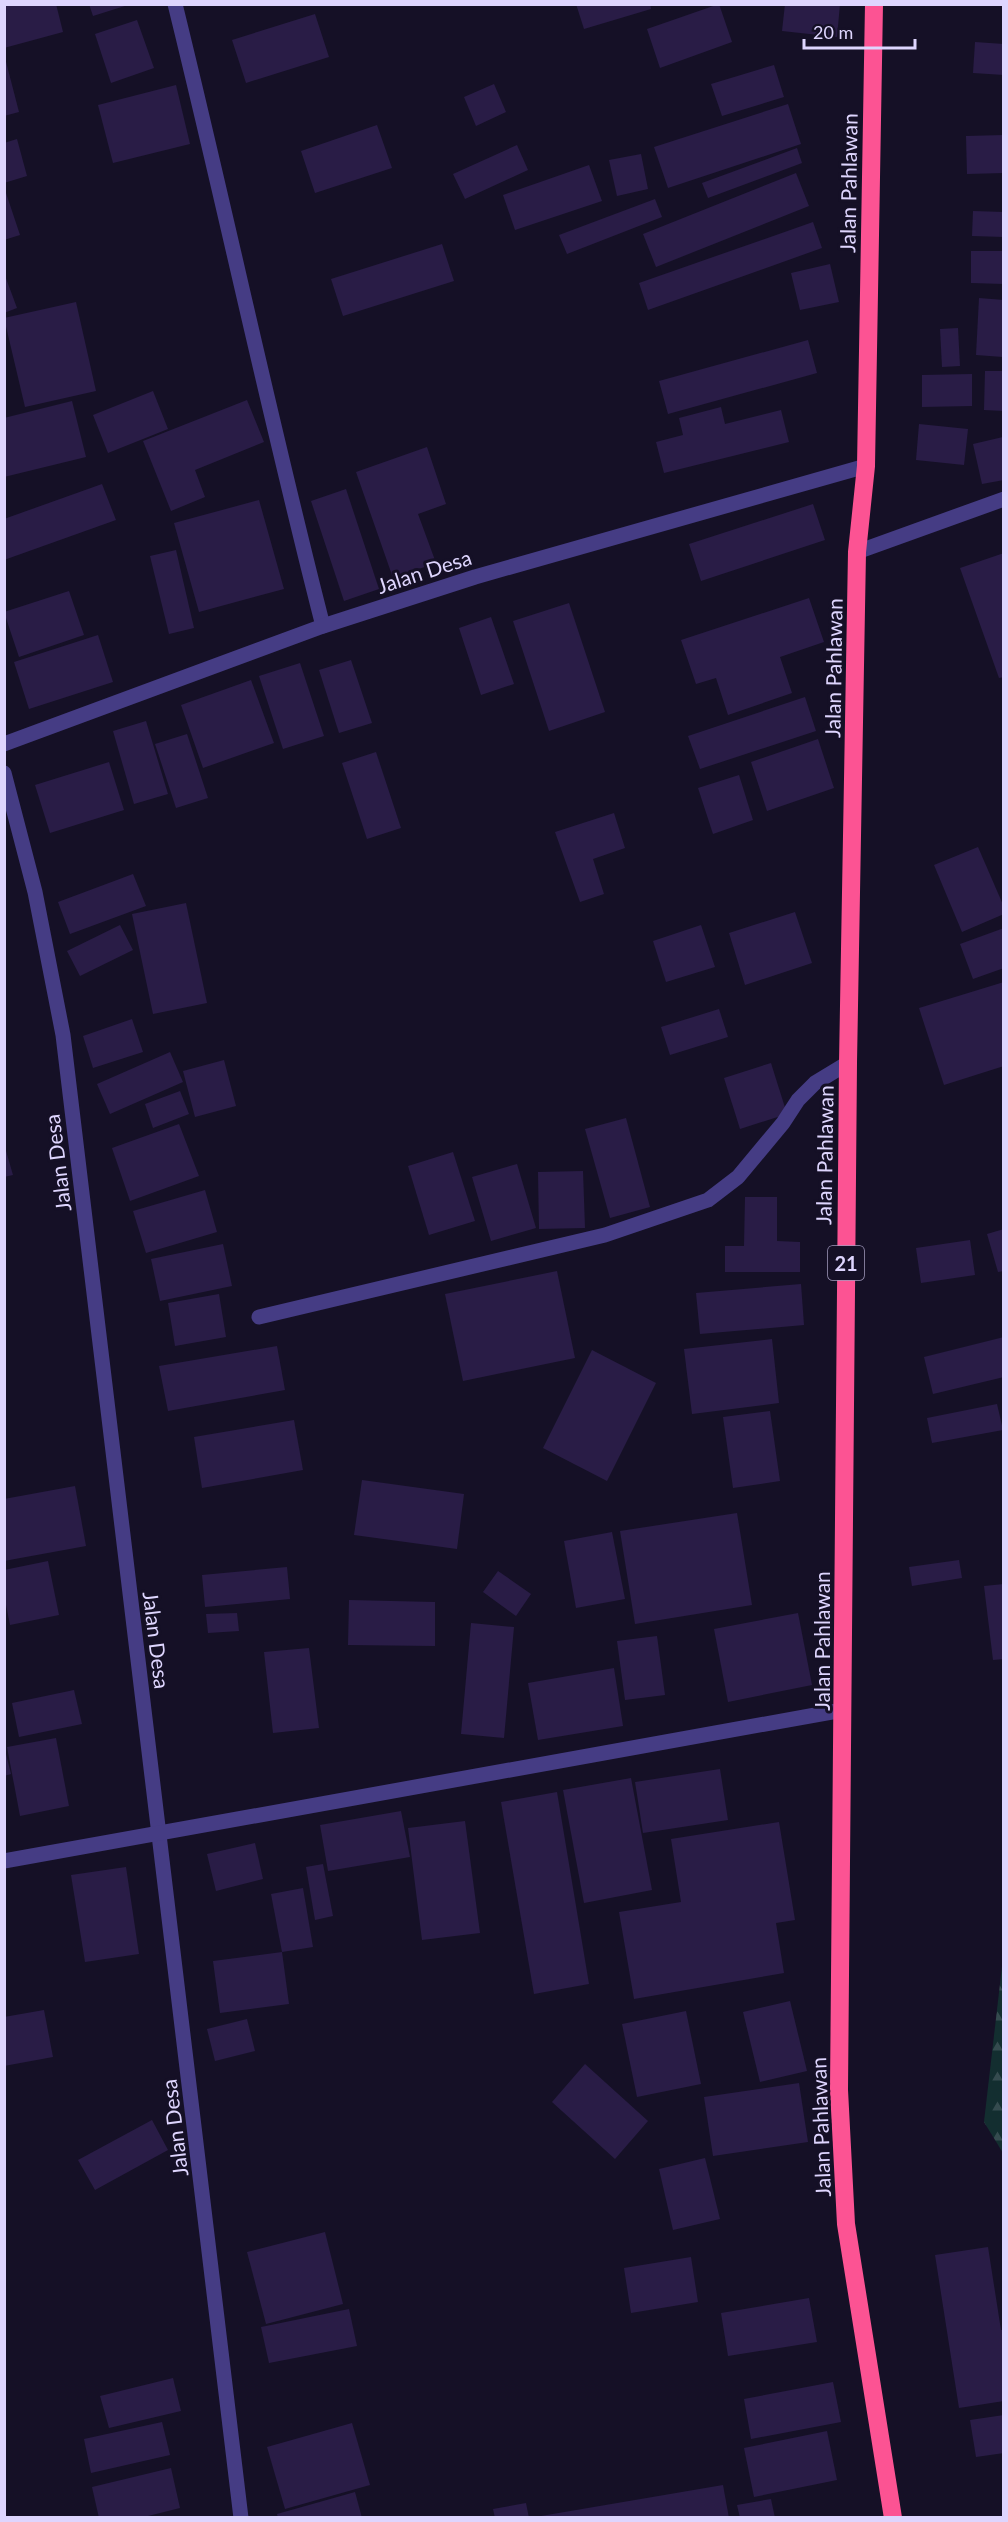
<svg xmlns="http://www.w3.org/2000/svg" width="1008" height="2522" viewBox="0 0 1008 2522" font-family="Lato,sans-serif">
	<defs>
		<pattern id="forest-firs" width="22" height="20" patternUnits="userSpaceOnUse" patternTransform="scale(1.5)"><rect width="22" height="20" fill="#132e30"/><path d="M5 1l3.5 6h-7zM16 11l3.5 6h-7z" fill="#354b4f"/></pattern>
	</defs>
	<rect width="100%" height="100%" fill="#151026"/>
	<polygon fill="url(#forest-firs)" points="1003,1958 1004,2153 1003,2153 984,2122"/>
	<g fill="#291c46">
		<polygon points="4,4 56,4 63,32 4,48"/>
		<polygon points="89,4 128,4 128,5 93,16"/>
		<polygon points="576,4 650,4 651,9 584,29"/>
		<polygon points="719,4 732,42 660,68 647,29"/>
		<polygon points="785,4 840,4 837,37 782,31"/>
		<polygon points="315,14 329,57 246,83 232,40"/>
		<polygon points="137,20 154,68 111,83 95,34"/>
		<polygon points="975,42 1004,44 1004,75 973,73"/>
		<polygon points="4,54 19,112 4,116"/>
		<polygon points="774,65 784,97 722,116 711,84"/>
		<polygon points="494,84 506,112 476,126 464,97"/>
		<polygon points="176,85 190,144 113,163 98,105"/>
		<polygon points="788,104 801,144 668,188 654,147"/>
		<polygon points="377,125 392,168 315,193 301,151"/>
		<polygon points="1004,135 1004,173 967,174 966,136"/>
		<polygon points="17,139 27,176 4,183 4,143"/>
		<polygon points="517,145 528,170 465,199 453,174"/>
		<polygon points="797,148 802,163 708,198 702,183"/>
		<polygon points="641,154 648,189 617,196 609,160"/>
		<polygon points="589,165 602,201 515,230 503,195"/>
		<polygon points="796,173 809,206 656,267 643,234"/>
		<polygon points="4,187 20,235 4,240"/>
		<polygon points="655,199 662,217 567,254 559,235"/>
		<polygon points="973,211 1004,212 1004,237 972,236"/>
		<polygon points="813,222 822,248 648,310 639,283"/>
		<polygon points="442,244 454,281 343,316 331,279"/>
		<polygon points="971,251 1004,251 1004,284 971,283"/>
		<polygon points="830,264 839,302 800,310 791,273"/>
		<polygon points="4,273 17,308 4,313"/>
		<polygon points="979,298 1004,300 1003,357 976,355"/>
		<polygon points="76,302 96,391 25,407 4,318"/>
		<polygon points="958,328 960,366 942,367 940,329"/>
		<polygon points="808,340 817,373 668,414 659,381"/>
		<polygon points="985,371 1004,371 1004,411 984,410"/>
		<polygon points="972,374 972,406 922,407 922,375"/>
		<polygon points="153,391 168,429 108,453 93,415"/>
		<polygon points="247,400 264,442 195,470 205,497 171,511 143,441"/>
		<polygon points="72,401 86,457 4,477 4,418"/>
		<polygon points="721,407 725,424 781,410 789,442 664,473 656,442 683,435 679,418"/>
		<polygon points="919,424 968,429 964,465 916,460"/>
		<polygon points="1003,437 1004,480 982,484 973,444"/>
		<polygon points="427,447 446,504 418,514 436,563 393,578 356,472"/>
		<polygon points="102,484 116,520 4,560 4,519"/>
		<polygon points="346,489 379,589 344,601 311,501"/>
		<polygon points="259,500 284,589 199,612 174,523"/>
		<polygon points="813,504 825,540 701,581 689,544"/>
		<polygon points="176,550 194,628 169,634 150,556"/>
		<polygon points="1004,553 1004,677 999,678 960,568"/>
		<polygon points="69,591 84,635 19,657 4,612"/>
		<polygon points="809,598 824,642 780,657 792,693 728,715 716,678 696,684 681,640"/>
		<polygon points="569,603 605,712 549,731 513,621"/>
		<polygon points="491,617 514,684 481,695 459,628"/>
		<polygon points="98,635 113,682 29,709 14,662"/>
		<polygon points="351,660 372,723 339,733 319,670"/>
		<polygon points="300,663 324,736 283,749 259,676"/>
		<polygon points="251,680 274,743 203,768 181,705"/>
		<polygon points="805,697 816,731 700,769 688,736"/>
		<polygon points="146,721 168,794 134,804 113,731"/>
		<polygon points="187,734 208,798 176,808 155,744"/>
		<polygon points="818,739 834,788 767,811 751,762"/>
		<polygon points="376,752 401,828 367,839 342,763"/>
		<polygon points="109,762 124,810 50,833 35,785"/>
		<polygon points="739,775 753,820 713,834 698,788"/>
		<polygon points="614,813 625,848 593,859 604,894 580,902 555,832"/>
		<polygon points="978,847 1004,907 1004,914 962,932 934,865"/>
		<polygon points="133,874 146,906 70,934 58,902"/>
		<polygon points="186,903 207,1003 153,1014 132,914"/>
		<polygon points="795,912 812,963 745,985 729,933"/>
		<polygon points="120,925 133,950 80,976 67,951"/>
		<polygon points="701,925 715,967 666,982 653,941"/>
		<polygon points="1004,928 1004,968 973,979 960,944"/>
		<polygon points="1004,982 1004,1066 944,1085 919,1008"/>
		<polygon points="719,1009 728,1037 670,1055 661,1027"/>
		<polygon points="132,1019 143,1052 93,1068 83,1036"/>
		<polygon points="170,1052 183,1082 110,1114 97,1084"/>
		<polygon points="224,1060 236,1106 195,1117 183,1071"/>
		<polygon points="771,1063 787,1114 740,1129 724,1078"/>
		<polygon points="180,1091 189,1114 153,1128 145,1104"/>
		<polygon points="626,1118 650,1207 610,1218 585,1129"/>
		<polygon points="179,1124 199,1176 130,1201 112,1148"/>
		<polygon points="4,1144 13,1175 4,1177"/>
		<polygon points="453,1152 475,1221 429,1235 408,1166"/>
		<polygon points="517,1164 536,1228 491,1241 472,1177"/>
		<polygon points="583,1171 585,1228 539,1229 538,1172"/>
		<polygon points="205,1190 217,1232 146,1253 133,1211"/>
		<polygon points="745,1197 777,1197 777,1241 800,1242 800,1272 725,1272 725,1246 744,1246"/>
		<polygon points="1004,1229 1004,1271 998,1272 987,1234"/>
		<polygon points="970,1240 975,1275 921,1283 916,1248"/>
		<polygon points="223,1244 232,1286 160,1301 151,1259"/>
		<polygon points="557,1271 575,1358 463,1381 445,1294"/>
		<polygon points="801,1284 804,1325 700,1334 696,1293"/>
		<polygon points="219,1294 226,1337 175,1346 168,1303"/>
		<polygon points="1004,1337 1004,1377 933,1394 924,1357"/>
		<polygon points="772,1339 779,1403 692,1414 684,1349"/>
		<polygon points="277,1346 285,1390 168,1411 159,1366"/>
		<polygon points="592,1350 656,1383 607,1481 543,1448"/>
		<polygon points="997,1404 1003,1430 932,1443 927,1418"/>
		<polygon points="770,1411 780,1481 733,1488 723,1417"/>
		<polygon points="294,1420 303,1470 202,1488 194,1437"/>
		<polygon points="362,1480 464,1494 457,1549 354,1535"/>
		<polygon points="75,1486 86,1546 4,1561 4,1499"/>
		<polygon points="737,1513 752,1605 635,1624 620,1531"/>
		<polygon points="612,1532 625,1599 576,1608 564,1541"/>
		<polygon points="959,1560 962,1578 912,1586 909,1567"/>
		<polygon points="48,1561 59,1615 10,1625 4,1595 4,1570"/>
		<polygon points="287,1567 290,1599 205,1607 202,1575"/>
		<polygon points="498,1571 531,1594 516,1616 483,1592"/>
		<polygon points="1004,1584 1004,1659 993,1660 984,1586"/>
		<polygon points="349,1600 435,1602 435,1646 348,1645"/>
		<polygon points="237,1613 239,1631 208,1633 206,1614"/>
		<polygon points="798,1613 812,1685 728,1702 714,1629"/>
		<polygon points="471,1623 514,1627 504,1738 461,1734"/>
		<polygon points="657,1636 665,1695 625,1700 617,1641"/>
		<polygon points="309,1648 319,1728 273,1733 264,1652"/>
		<polygon points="614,1668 623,1726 538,1740 528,1683"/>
		<polygon points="74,1690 82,1724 19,1737 12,1703"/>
		<polygon points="56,1738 69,1806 20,1816 7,1747"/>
		<polygon points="4,1746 11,1774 4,1776"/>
		<polygon points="720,1769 728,1820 643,1833 635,1782"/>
		<polygon points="631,1778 652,1890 584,1903 563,1790"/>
		<polygon points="557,1792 589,1984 534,1994 501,1802"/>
		<polygon points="401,1811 410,1857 328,1871 320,1825"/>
		<polygon points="465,1821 480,1933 422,1940 408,1828"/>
		<polygon points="779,1822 795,1920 776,1923 784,1973 634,1999 619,1912 681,1902 671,1839"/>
		<polygon points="255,1843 263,1879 216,1891 207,1854"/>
		<polygon points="323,1864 333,1916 315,1920 306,1867"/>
		<polygon points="126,1867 139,1954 85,1962 71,1875"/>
		<polygon points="303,1888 313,1947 282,1952 271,1894"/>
		<polygon points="282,1952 289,2004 220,2013 213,1961"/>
		<polygon points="790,2001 807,2071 760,2082 743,2012"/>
		<polygon points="44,2010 53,2057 4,2066 4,2017"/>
		<polygon points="686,2011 701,2084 637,2097 622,2024"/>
		<polygon points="247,2019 255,2051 215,2061 207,2029"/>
		<polygon points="585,2064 648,2121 615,2159 552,2102"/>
		<polygon points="799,2083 808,2142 713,2156 704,2097"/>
		<polygon points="152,2120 168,2150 95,2190 78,2160"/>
		<polygon points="705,2158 720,2219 673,2230 659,2169"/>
		<polygon points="325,2232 343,2304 266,2324 247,2252"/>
		<polygon points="988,2247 1001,2330 1004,2330 1004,2401 959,2408 935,2255"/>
		<polygon points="691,2257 698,2302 631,2313 624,2268"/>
		<polygon points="809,2298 817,2342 728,2356 721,2313"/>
		<polygon points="349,2309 357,2346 269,2363 261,2327"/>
		<polygon points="173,2378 181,2411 109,2428 100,2396"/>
		<polygon points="833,2382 841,2422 751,2439 744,2399"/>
		<polygon points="1004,2415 1004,2453 976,2457 970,2420"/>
		<polygon points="162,2422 170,2455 91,2473 84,2439"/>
		<polygon points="352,2423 370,2485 285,2509 267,2447"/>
		<polygon points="827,2431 837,2480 754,2497 744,2448"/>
		<polygon points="171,2468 180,2508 140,2518 99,2518 92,2487"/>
		<polygon points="723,2485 729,2518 541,2518 541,2516"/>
		<polygon points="355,2492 362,2518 278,2518 277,2514"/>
		<polygon points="771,2499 775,2518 740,2518 737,2505"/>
		<polygon points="526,2503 529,2518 495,2518 493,2509"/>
	</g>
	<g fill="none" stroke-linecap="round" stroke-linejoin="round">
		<g stroke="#453c84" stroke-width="15">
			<path d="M175 4C226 211 270 420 323 626"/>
			<polyline points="857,552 1004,499"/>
			<polyline points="4,744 323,626 475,577 866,466"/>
			<polyline points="4,773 35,892 63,1035 241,2518"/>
			<polyline points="259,1317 605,1235 708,1200 738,1177 783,1123 798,1100 815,1083 848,1063"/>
			<polyline points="4,1861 843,1710"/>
		</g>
		<polyline stroke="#fc5393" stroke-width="18" points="874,4 866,466 857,552 848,1063 839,2090 846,2224 893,2518"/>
	</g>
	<g text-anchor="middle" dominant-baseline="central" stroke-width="6" stroke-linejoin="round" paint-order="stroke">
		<rect fill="#151026" stroke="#a29abd" stroke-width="1.5" x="828" y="1246" width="36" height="34" rx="4.5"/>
		<g font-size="20" font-weight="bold" fill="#ded5fe">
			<text x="846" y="1263">21</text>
		</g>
		<g font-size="21" fill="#ded5fe" stroke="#151026">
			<text transform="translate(848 183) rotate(-89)">Jalan Pahlawan</text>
			<text transform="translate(424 571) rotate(-18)">Jalan Desa</text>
			<text transform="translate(833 668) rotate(-89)">Jalan Pahlawan</text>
			<text transform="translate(824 1155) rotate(-89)">Jalan Pahlawan</text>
			<text transform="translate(57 1163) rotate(-97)">Jalan Desa</text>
			<text transform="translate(157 1640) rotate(83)">Jalan Desa</text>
			<text transform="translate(821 1641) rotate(-90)">Jalan Pahlawan</text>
			<text transform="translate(820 2127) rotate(-92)">Jalan Pahlawan</text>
			<text transform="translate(174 2128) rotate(-97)">Jalan Desa</text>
		</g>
	</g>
	<rect width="1008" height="2522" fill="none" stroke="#ded5fe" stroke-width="12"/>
	<path d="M804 39v9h111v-9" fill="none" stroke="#ded5fe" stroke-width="3"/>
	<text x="813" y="39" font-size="18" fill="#ded5fe" stroke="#151026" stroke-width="4.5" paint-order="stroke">20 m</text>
</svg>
